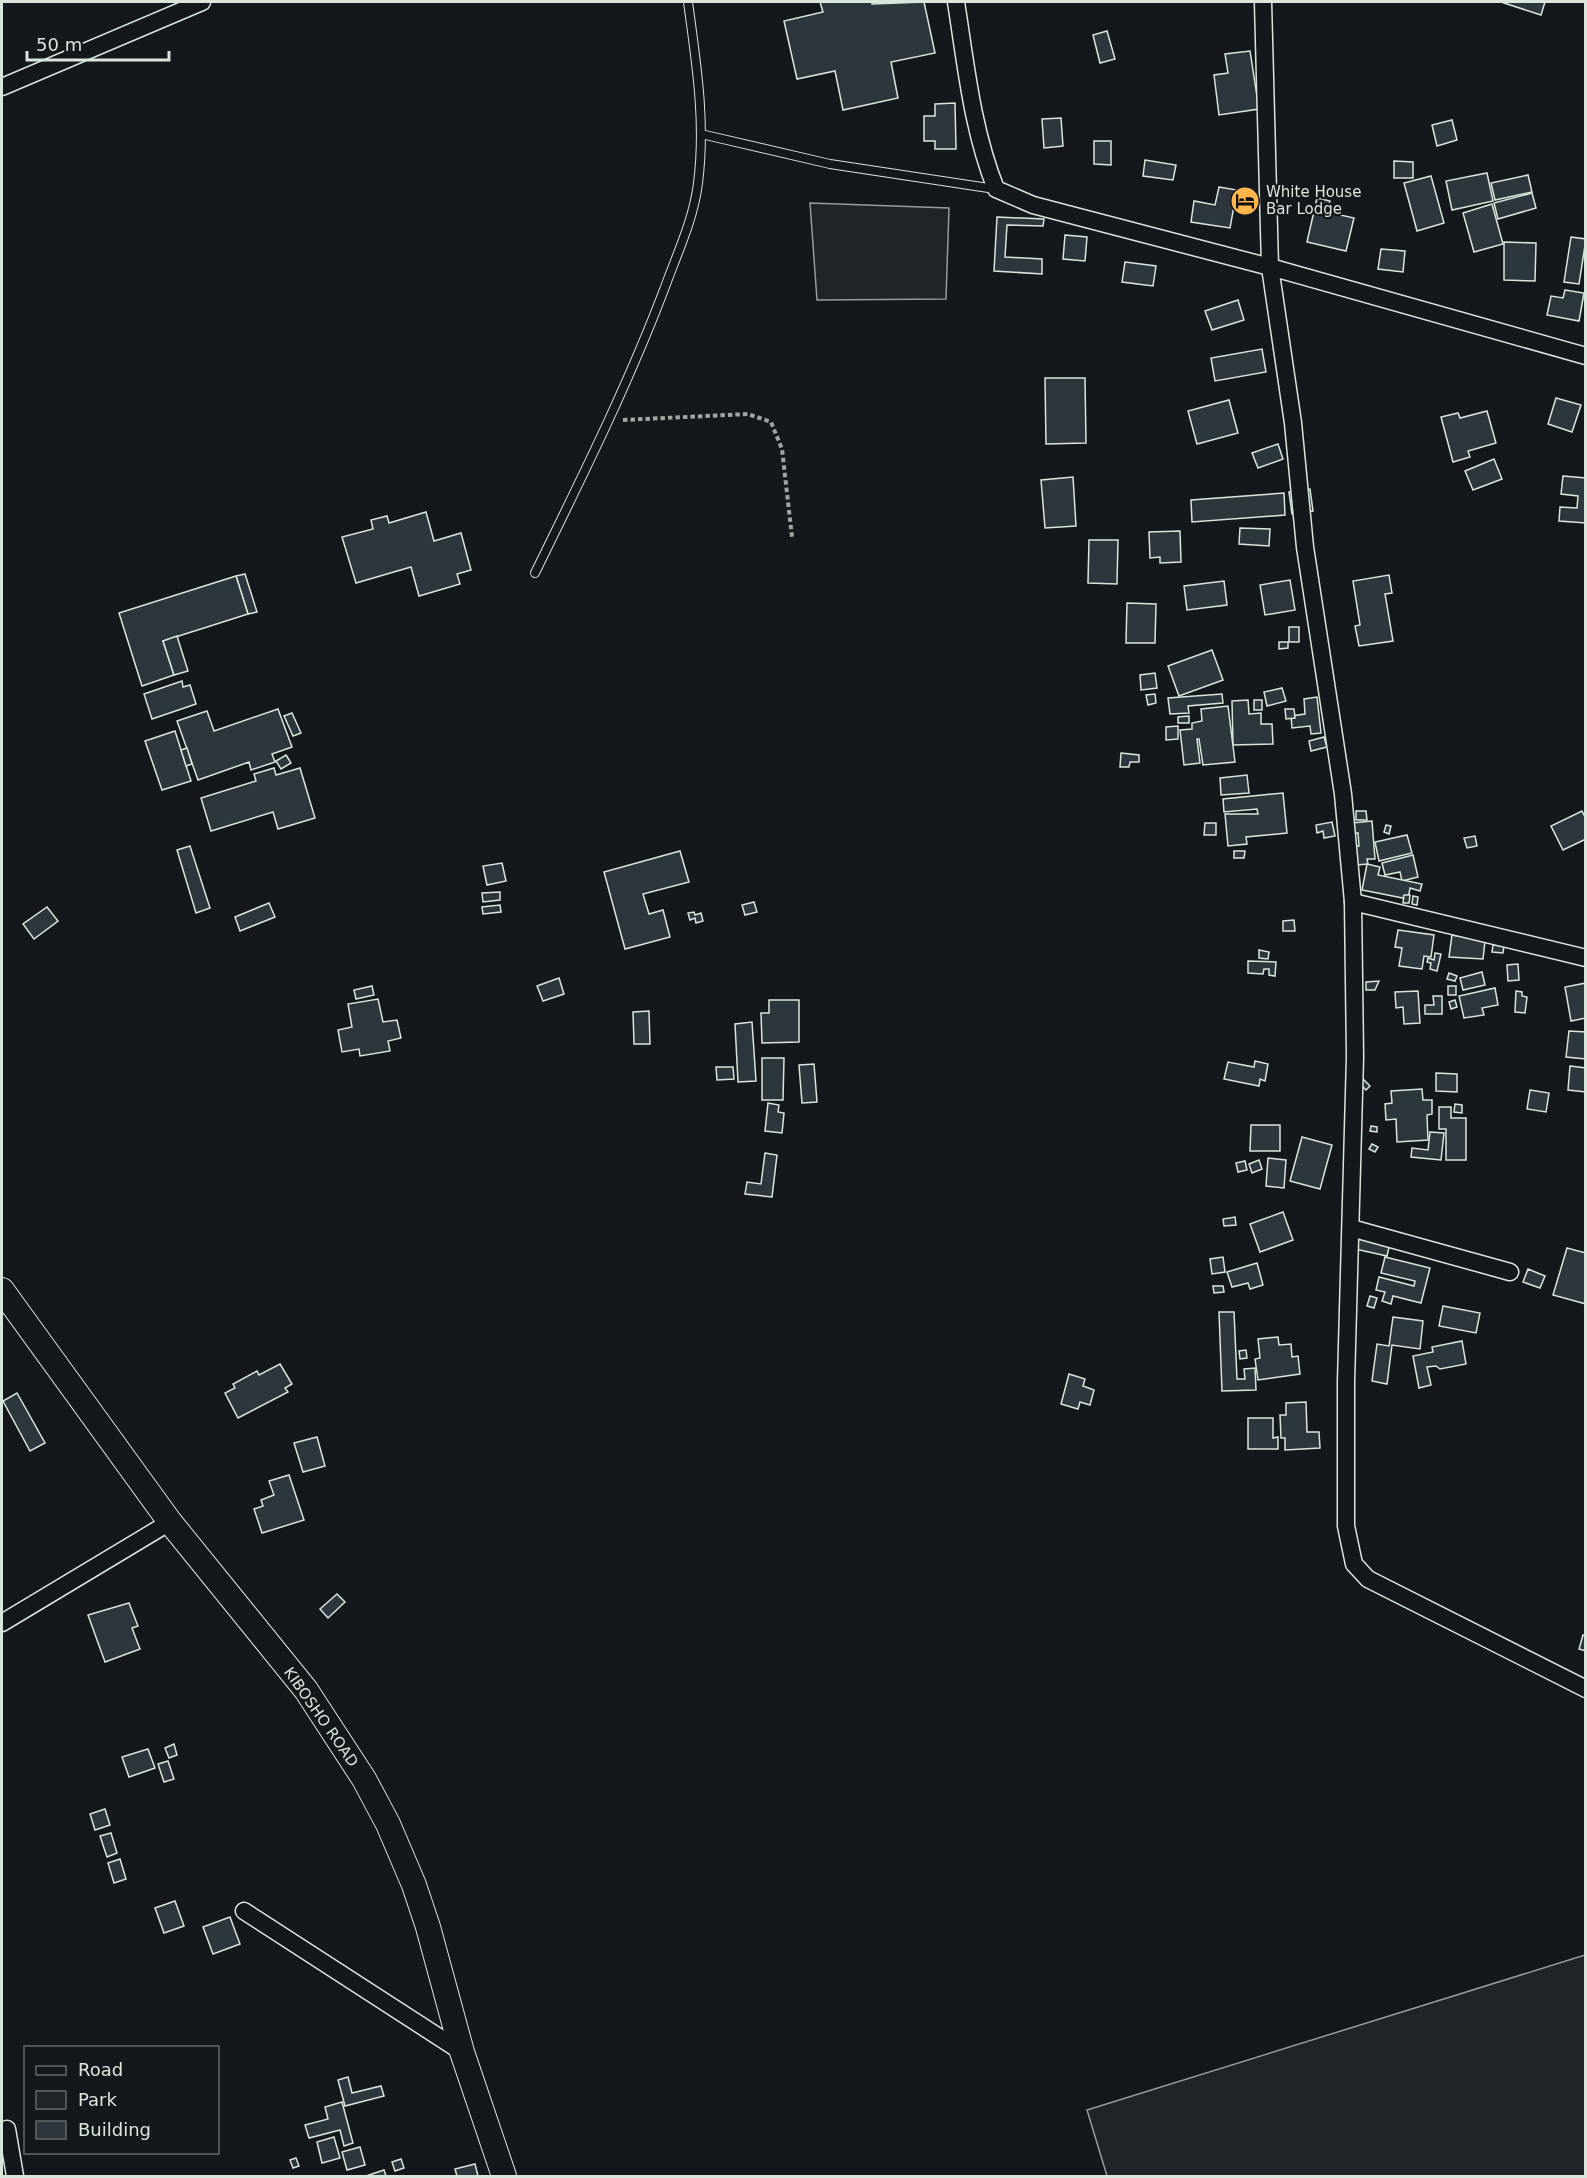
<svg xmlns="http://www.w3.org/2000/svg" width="1587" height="2178" viewBox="0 0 1587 2178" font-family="'DejaVu Sans',sans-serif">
	<rect width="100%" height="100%" fill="#14181c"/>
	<g fill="#202428" stroke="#939e99" stroke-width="1.5">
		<polygon points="810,203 949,208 946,299 817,300"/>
		<polygon points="1585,1955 1585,2176 1107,2176 1087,2110"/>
	</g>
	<g fill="#2c363c" stroke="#d8e6dc" stroke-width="1.5">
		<polygon points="820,2 872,2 872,4 924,2 935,53 891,62 898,98 843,110 835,71 797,79 784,21 823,12"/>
		<polygon points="1501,2 1545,2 1541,15"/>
		<polygon points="1107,31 1115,59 1100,63 1093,35"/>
		<polygon points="1250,51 1259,109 1219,115 1214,75 1228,73 1225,54"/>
		<polygon points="955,103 956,149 935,149 935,141 924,141 924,116 935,116 935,104"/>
		<polygon points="1061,118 1063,146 1044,148 1042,119"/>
		<polygon points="1452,120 1457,140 1437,146 1432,125"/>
		<polygon points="1094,141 1111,141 1111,165 1094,164"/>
		<polygon points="1145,160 1176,165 1173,180 1143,176"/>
		<polygon points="1394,161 1413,162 1413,178 1394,178"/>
		<polygon points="1487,173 1493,201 1452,210 1446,181"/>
		<polygon points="1528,175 1532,192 1495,200 1491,183"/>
		<polygon points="1431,176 1444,223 1417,231 1404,183"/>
		<polygon points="1219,187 1237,190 1230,228 1191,222 1194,201 1215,205"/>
		<polygon points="1532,193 1536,208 1498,219 1494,203"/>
		<polygon points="1317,198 1330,201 1327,212 1354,218 1346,251 1307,242"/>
		<polygon points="1492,204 1503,244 1474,252 1463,213"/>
		<polygon points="997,217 1044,219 1043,226 1007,225 1005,257 1042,259 1042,274 994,271"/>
		<polygon points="1065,235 1087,237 1085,261 1063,259"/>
		<polygon points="1571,237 1586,239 1579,284 1564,282"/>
		<polygon points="1504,242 1536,243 1535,281 1504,280"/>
		<polygon points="1381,249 1405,251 1403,272 1378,269"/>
		<polygon points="1125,262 1156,266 1153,286 1122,282"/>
		<polygon points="1565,290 1584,293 1579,321 1547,315 1551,296 1563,298"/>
		<polygon points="1238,300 1244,320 1212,330 1205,311"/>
		<polygon points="1262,349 1266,372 1215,381 1211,358"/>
		<polygon points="1045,378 1085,378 1086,443 1046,444"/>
		<polygon points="1556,398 1581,405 1572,432 1548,424"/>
		<polygon points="1229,400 1238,433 1197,444 1188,411"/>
		<polygon points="1487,411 1496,443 1468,451 1470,457 1453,462 1441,417 1458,413 1460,418"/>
		<polygon points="1278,444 1283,459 1258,468 1252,453"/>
		<polygon points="1494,459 1502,479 1473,490 1465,471"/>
		<polygon points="1563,476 1586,478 1586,523 1559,521 1560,507 1577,508 1578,496 1561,494"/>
		<polygon points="1073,477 1076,526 1045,528 1041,480"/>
		<polygon points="1310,489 1313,511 1292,514 1289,492"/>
		<polygon points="1284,493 1285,515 1192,522 1191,500"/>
		<polygon points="426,512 434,541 461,533 471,570 457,574 460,584 419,596 411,567 356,583 342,537 373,529 371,520 387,516 389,523"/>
		<polygon points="1240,528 1270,529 1269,546 1239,544"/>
		<polygon points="1180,531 1181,562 1160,563 1160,557 1150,558 1149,532"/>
		<polygon points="1089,540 1118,540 1117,584 1088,583"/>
		<polygon points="245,574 257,612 248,614 236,576"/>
		<polygon points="1389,575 1392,593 1385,594 1393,641 1359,646 1355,626 1360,625 1353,581"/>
		<polygon points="236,576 248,614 163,641 174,675 142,686 119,613"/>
		<polygon points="1290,580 1295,610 1265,615 1260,585"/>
		<polygon points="1224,581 1227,605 1187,610 1184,586"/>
		<polygon points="1127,603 1156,604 1155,643 1126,643"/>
		<rect x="1289" y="627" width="10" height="15"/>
		<polygon points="177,636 188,671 174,675 163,641"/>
		<polygon points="1279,642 1288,642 1288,648 1279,649"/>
		<polygon points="1212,650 1223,680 1179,696 1168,666"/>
		<polygon points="1155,673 1157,688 1141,690 1140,675"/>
		<polygon points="182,681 183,687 190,685 196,704 152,719 144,694"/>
		<polygon points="1282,688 1286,701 1267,706 1264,692"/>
		<polygon points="1155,694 1156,703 1148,705 1146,695"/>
		<polygon points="1222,694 1223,703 1188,706 1189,713 1170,714 1168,698"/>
		<polygon points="1317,697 1321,733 1311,734 1310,726 1292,728 1291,716 1305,714 1304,699"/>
		<polygon points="1248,700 1249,714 1261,713 1261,724 1272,724 1273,744 1233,745 1232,701"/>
		<rect x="1254" y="700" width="8" height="10"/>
		<polygon points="1228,706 1235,762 1203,765 1199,739 1197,739 1200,763 1184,765 1180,730 1192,729 1192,723 1202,721 1201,709"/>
		<polygon points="278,709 292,747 272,754 275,762 251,770 249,762 198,780 177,721 207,711 214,731"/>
		<polygon points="1285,709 1294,709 1295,718 1286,719"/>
		<polygon points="292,713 301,733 293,736 284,716"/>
		<polygon points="1189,716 1189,723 1178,723 1178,717"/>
		<polygon points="1178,726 1178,739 1166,740 1166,727"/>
		<polygon points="175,731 191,781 162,790 145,741"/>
		<polygon points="1324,737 1327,747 1311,751 1309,741"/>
		<polygon points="187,748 192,764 186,766 181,750"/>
		<polygon points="1121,753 1139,755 1139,762 1130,762 1129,767 1120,767"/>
		<polygon points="286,755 291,763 281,769 276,761"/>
		<polygon points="274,768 276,775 300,768 315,818 278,829 273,812 211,831 201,798 256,781 254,774"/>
		<polygon points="1247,775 1249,793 1221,795 1220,778"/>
		<polygon points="1283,793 1287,833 1246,837 1247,844 1228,846 1225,814 1258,814 1257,809 1224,812 1223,799"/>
		<polygon points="1356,811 1366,811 1367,820 1356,820"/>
		<polygon points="1582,811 1586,819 1586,839 1563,850 1551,826"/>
		<polygon points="1372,821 1375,859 1367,859 1368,864 1356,865 1355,846 1359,846 1358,833 1353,834 1352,823"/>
		<polygon points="1332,822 1335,836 1324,838 1323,831 1317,833 1316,825"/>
		<polygon points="1205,823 1216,823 1216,835 1204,835"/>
		<polygon points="1386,825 1391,826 1389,834 1384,832"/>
		<polygon points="1407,835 1412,853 1379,861 1375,842"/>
		<polygon points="1475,836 1477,846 1467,848 1464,838"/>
		<polygon points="190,846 210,908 196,913 177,850"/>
		<polygon points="680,851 689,882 643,894 649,914 663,910 670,937 625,949 604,872"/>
		<polygon points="1234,851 1245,851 1244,858 1234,858"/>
		<polygon points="1413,855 1418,877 1402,881 1400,872 1385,875 1382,863"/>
		<polygon points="502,863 506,881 487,885 483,866"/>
		<polygon points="1367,864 1380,867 1378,875 1422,884 1420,891 1410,888 1408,899 1362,890"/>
		<polygon points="500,892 500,900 483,902 482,893"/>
		<polygon points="1404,895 1410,895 1409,903 1403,903"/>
		<polygon points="1413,896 1418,897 1417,905 1412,904"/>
		<polygon points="754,902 757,912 745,915 742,905"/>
		<polygon points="269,903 275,917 240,931 235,917"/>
		<polygon points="500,905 501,912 483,914 482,907"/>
		<polygon points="47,907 58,921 34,939 23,924"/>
		<polygon points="694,912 695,915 701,913 703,921 696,923 695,918 690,920 688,913"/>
		<polygon points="1294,920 1295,931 1283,931 1283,921"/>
		<polygon points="1398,930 1434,935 1431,957 1424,956 1422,969 1399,966 1402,948 1395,947"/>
		<polygon points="1452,935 1485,941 1483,959 1449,957"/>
		<polygon points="1493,945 1504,946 1503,953 1492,952"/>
		<polygon points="1259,950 1269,952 1268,959 1259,958"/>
		<polygon points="1435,953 1441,954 1437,971 1430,969 1431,963 1427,962 1428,958 1434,960"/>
		<polygon points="1248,961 1276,962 1275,976 1269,975 1269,969 1264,969 1263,974 1248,973"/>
		<polygon points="1518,964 1519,980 1508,981 1507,965"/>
		<polygon points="1482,972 1485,985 1463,990 1460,978"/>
		<polygon points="1449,973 1457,976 1455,981 1447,979"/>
		<polygon points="559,978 564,994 543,1001 537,986"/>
		<polygon points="1379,981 1375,990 1366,990 1366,982"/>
		<polygon points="1586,983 1586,1018 1571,1021 1565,987"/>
		<polygon points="372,986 374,995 356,999 354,990"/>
		<rect x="1448" y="986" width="8" height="9"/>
		<polygon points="1495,988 1498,1005 1482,1008 1484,1015 1464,1018 1459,996"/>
		<polygon points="1418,991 1420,1023 1404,1024 1403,1007 1396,1008 1395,992"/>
		<polygon points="1516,991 1522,992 1522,996 1527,997 1525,1013 1515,1012"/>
		<polygon points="1433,996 1442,996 1442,1014 1425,1014 1425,1005 1434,1005"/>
		<polygon points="378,999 383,1022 397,1020 401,1038 388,1041 390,1051 360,1056 359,1049 342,1052 338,1030 352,1027 348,1004"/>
		<polygon points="769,1000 799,1000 799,1042 762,1043 761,1013 769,1013"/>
		<polygon points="1455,1000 1457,1007 1451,1009 1449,1002"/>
		<polygon points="649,1011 650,1044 634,1044 633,1012"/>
		<polygon points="752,1022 756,1081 738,1082 735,1024"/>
		<polygon points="1569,1031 1586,1032 1586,1059 1566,1057"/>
		<polygon points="762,1058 784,1058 783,1100 762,1100"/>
		<polygon points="1255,1061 1268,1064 1265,1081 1260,1079 1259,1086 1224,1079 1228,1062 1254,1067"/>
		<polygon points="814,1064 817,1102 802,1103 799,1065"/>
		<polygon points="1570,1066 1586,1068 1586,1092 1568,1090"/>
		<polygon points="716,1067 733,1067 734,1079 717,1080"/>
		<polygon points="1436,1073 1457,1074 1457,1092 1436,1091"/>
		<polygon points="1360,1076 1370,1086 1366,1090 1356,1080"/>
		<polygon points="1422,1089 1423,1100 1432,1100 1432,1114 1427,1115 1428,1140 1397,1142 1396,1119 1386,1120 1385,1104 1392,1103 1391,1091"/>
		<polygon points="1530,1090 1549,1093 1546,1112 1527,1109"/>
		<polygon points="768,1103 779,1105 778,1112 784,1113 782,1133 765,1131"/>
		<polygon points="1455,1104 1462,1105 1462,1113 1454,1112"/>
		<polygon points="1439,1107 1451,1107 1451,1118 1466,1118 1466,1160 1446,1160 1446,1129 1439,1129"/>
		<polygon points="1251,1125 1280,1125 1280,1151 1250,1151"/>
		<polygon points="1371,1126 1377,1127 1377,1132 1370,1131"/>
		<polygon points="1430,1132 1444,1133 1441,1160 1411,1157 1412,1148 1428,1150"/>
		<polygon points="1302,1137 1332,1145 1320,1189 1290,1181"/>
		<polygon points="1372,1144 1378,1147 1375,1152 1369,1149"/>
		<polygon points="765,1153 777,1155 772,1197 745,1194 747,1182 761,1184"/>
		<polygon points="1268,1158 1286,1160 1284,1188 1266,1186"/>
		<polygon points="1259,1160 1262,1169 1252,1173 1249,1164"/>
		<polygon points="1245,1161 1247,1170 1238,1172 1236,1163"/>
		<polygon points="1283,1212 1293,1240 1260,1252 1250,1224"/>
		<polygon points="1235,1217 1236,1225 1224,1226 1223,1219"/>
		<polygon points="1358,1236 1390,1243 1387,1256 1355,1249"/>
		<polygon points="1567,1248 1586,1253 1586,1304 1553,1295"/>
		<polygon points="1223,1257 1225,1272 1212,1274 1210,1259"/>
		<polygon points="1385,1257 1430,1268 1421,1303 1393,1296 1391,1304 1382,1301 1385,1292 1376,1290 1379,1277 1414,1286 1415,1281 1381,1273"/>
		<polygon points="1257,1263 1263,1285 1250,1289 1248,1283 1232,1287 1227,1272"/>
		<polygon points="1528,1269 1545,1276 1540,1288 1523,1282"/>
		<polygon points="1213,1286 1223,1286 1224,1292 1214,1293"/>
		<polygon points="1370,1296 1377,1298 1374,1308 1367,1306"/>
		<polygon points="1443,1306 1480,1313 1476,1333 1439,1326"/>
		<polygon points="1219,1312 1234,1312 1237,1379 1245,1379 1244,1369 1255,1368 1256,1390 1222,1391"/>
		<polygon points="1393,1317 1423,1321 1420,1349 1392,1345 1387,1384 1372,1381 1377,1344 1389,1346"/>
		<polygon points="1278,1337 1279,1345 1291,1344 1292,1357 1298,1356 1300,1374 1258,1380 1255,1359 1260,1358 1258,1339"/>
		<polygon points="1462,1341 1466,1364 1440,1369 1436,1366 1427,1367 1431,1385 1419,1388 1413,1356 1433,1352 1432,1347"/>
		<polygon points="1246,1350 1247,1358 1240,1359 1239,1351"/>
		<polygon points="280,1364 292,1384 285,1388 288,1392 238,1418 225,1393 235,1388 233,1384 257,1371 259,1375"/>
		<polygon points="1069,1374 1085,1379 1083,1386 1094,1390 1090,1405 1080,1402 1078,1409 1061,1404"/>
		<polygon points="17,1393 45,1443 30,1451 3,1401"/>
		<polygon points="1306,1402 1307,1432 1319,1432 1320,1448 1285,1450 1285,1438 1281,1438 1280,1415 1286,1415 1286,1403"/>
		<polygon points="1248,1418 1273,1418 1273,1438 1278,1437 1278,1449 1248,1449"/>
		<polygon points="317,1437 325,1466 303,1472 294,1443"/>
		<polygon points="289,1475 304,1520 262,1533 254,1509 263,1506 261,1500 274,1495 269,1481"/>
		<polygon points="337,1594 345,1602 328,1618 320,1609"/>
		<polygon points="129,1603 138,1626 132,1628 140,1649 105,1662 88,1615"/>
		<polygon points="1583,1635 1586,1636 1586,1651 1579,1649"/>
		<polygon points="174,1744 177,1755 169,1758 165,1748"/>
		<polygon points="148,1749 155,1768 129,1777 122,1757"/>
		<polygon points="168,1761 174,1779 164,1782 158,1764"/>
		<polygon points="105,1809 110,1825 95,1830 90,1814"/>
		<polygon points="111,1833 117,1853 107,1857 100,1836"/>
		<polygon points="120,1859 126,1879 114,1883 108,1863"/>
		<polygon points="175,1901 184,1926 164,1933 155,1908"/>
		<polygon points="230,1917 240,1944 213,1954 203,1927"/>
		<polygon points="348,2077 352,2093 381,2086 384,2096 345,2106 338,2080"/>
		<polygon points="342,2102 353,2143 344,2146 340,2130 309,2138 305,2125 328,2119 325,2107"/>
		<polygon points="334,2137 340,2158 322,2163 317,2142"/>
		<polygon points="360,2147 365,2165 347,2170 342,2152"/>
		<polygon points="296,2158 299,2166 293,2168 290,2160"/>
		<polygon points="401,2159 404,2168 395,2171 392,2162"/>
		<polygon points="475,2164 478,2176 457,2176 455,2169"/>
		<polygon points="384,2170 386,2176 366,2176"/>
	</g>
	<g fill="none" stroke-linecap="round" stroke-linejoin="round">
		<g stroke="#d8e6dc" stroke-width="10">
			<g id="service">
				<polyline points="701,134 830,164 995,189"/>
				<path d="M535 573C581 479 628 385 665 287 677 254 694 218 698 183 706 121 696 62 688 2"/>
			</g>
		</g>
		<g stroke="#d8e6dc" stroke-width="19">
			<g id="minor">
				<path d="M956 2C966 65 972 129 996 189L1033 205 1270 267 1586 356"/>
				<polyline points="1263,2 1270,267 1293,423 1305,547 1343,794 1353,902 1355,1057 1346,1382 1346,1526 1354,1564 1368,1579 1586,1689"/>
				<polyline points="2,87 202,2"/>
				<polyline points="1353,902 1586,958"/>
				<polyline points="1351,1228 1510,1272"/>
				<polyline points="2,1623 170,1522"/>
				<polyline points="244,1911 462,2052"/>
				<polyline points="7,2129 15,2176"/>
			</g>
		</g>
		<g stroke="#d8e6dc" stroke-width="26">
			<polyline id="secondary" points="2,1290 170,1522 306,1690 364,1779 388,1824 414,1885 428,1927 462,2052 504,2176"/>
		</g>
		<polyline stroke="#9da8a2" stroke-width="4" stroke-dasharray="4.5 3" stroke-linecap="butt" points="623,420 748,414 771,422 782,449 792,537"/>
		<use href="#service" stroke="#14181c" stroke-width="8"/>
		<use href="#minor" stroke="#14181c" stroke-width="16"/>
		<use href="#secondary" stroke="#14181c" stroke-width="24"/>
	</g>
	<defs>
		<g id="hotel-disc" transform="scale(1.5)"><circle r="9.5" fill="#ffb74d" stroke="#14181c"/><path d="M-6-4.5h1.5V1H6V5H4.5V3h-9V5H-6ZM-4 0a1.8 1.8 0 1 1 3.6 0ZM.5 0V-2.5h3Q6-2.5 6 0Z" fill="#111"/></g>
	</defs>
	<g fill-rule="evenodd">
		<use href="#hotel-disc" x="1245" y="201"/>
	</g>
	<g text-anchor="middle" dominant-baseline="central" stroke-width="4.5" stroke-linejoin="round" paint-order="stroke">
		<g font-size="15" fill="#d8e6dc" stroke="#14181c" text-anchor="start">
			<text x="1266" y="192">White House<tspan x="1266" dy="17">Bar Lodge</tspan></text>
		</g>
		<g font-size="15" fill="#d8e6dc" stroke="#14181c">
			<text transform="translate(321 1717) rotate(55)">KIBOSHO ROAD</text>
		</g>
	</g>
	<rect width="1587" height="2178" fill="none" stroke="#d8e6dc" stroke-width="6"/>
	<rect x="24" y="2046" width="195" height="108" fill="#14181c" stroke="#626a69" stroke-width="1.5"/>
	<rect x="36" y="2066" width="30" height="9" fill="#14181c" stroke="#626a69" stroke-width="1.5"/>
	<text x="78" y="2076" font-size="18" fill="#d8e6dc">Road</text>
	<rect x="36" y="2091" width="30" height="18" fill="#202428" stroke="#626a69" stroke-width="1.5"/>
	<text x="78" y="2106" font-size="18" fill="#d8e6dc">Park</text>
	<rect x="36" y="2121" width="30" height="18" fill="#2c363c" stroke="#626a69" stroke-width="1.5"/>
	<text x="78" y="2136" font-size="18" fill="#d8e6dc">Building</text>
	<path d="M27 51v9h142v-9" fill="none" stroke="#d8e6dc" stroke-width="3"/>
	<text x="36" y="51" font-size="18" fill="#d8e6dc" stroke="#14181c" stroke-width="4.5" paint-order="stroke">50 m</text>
</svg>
